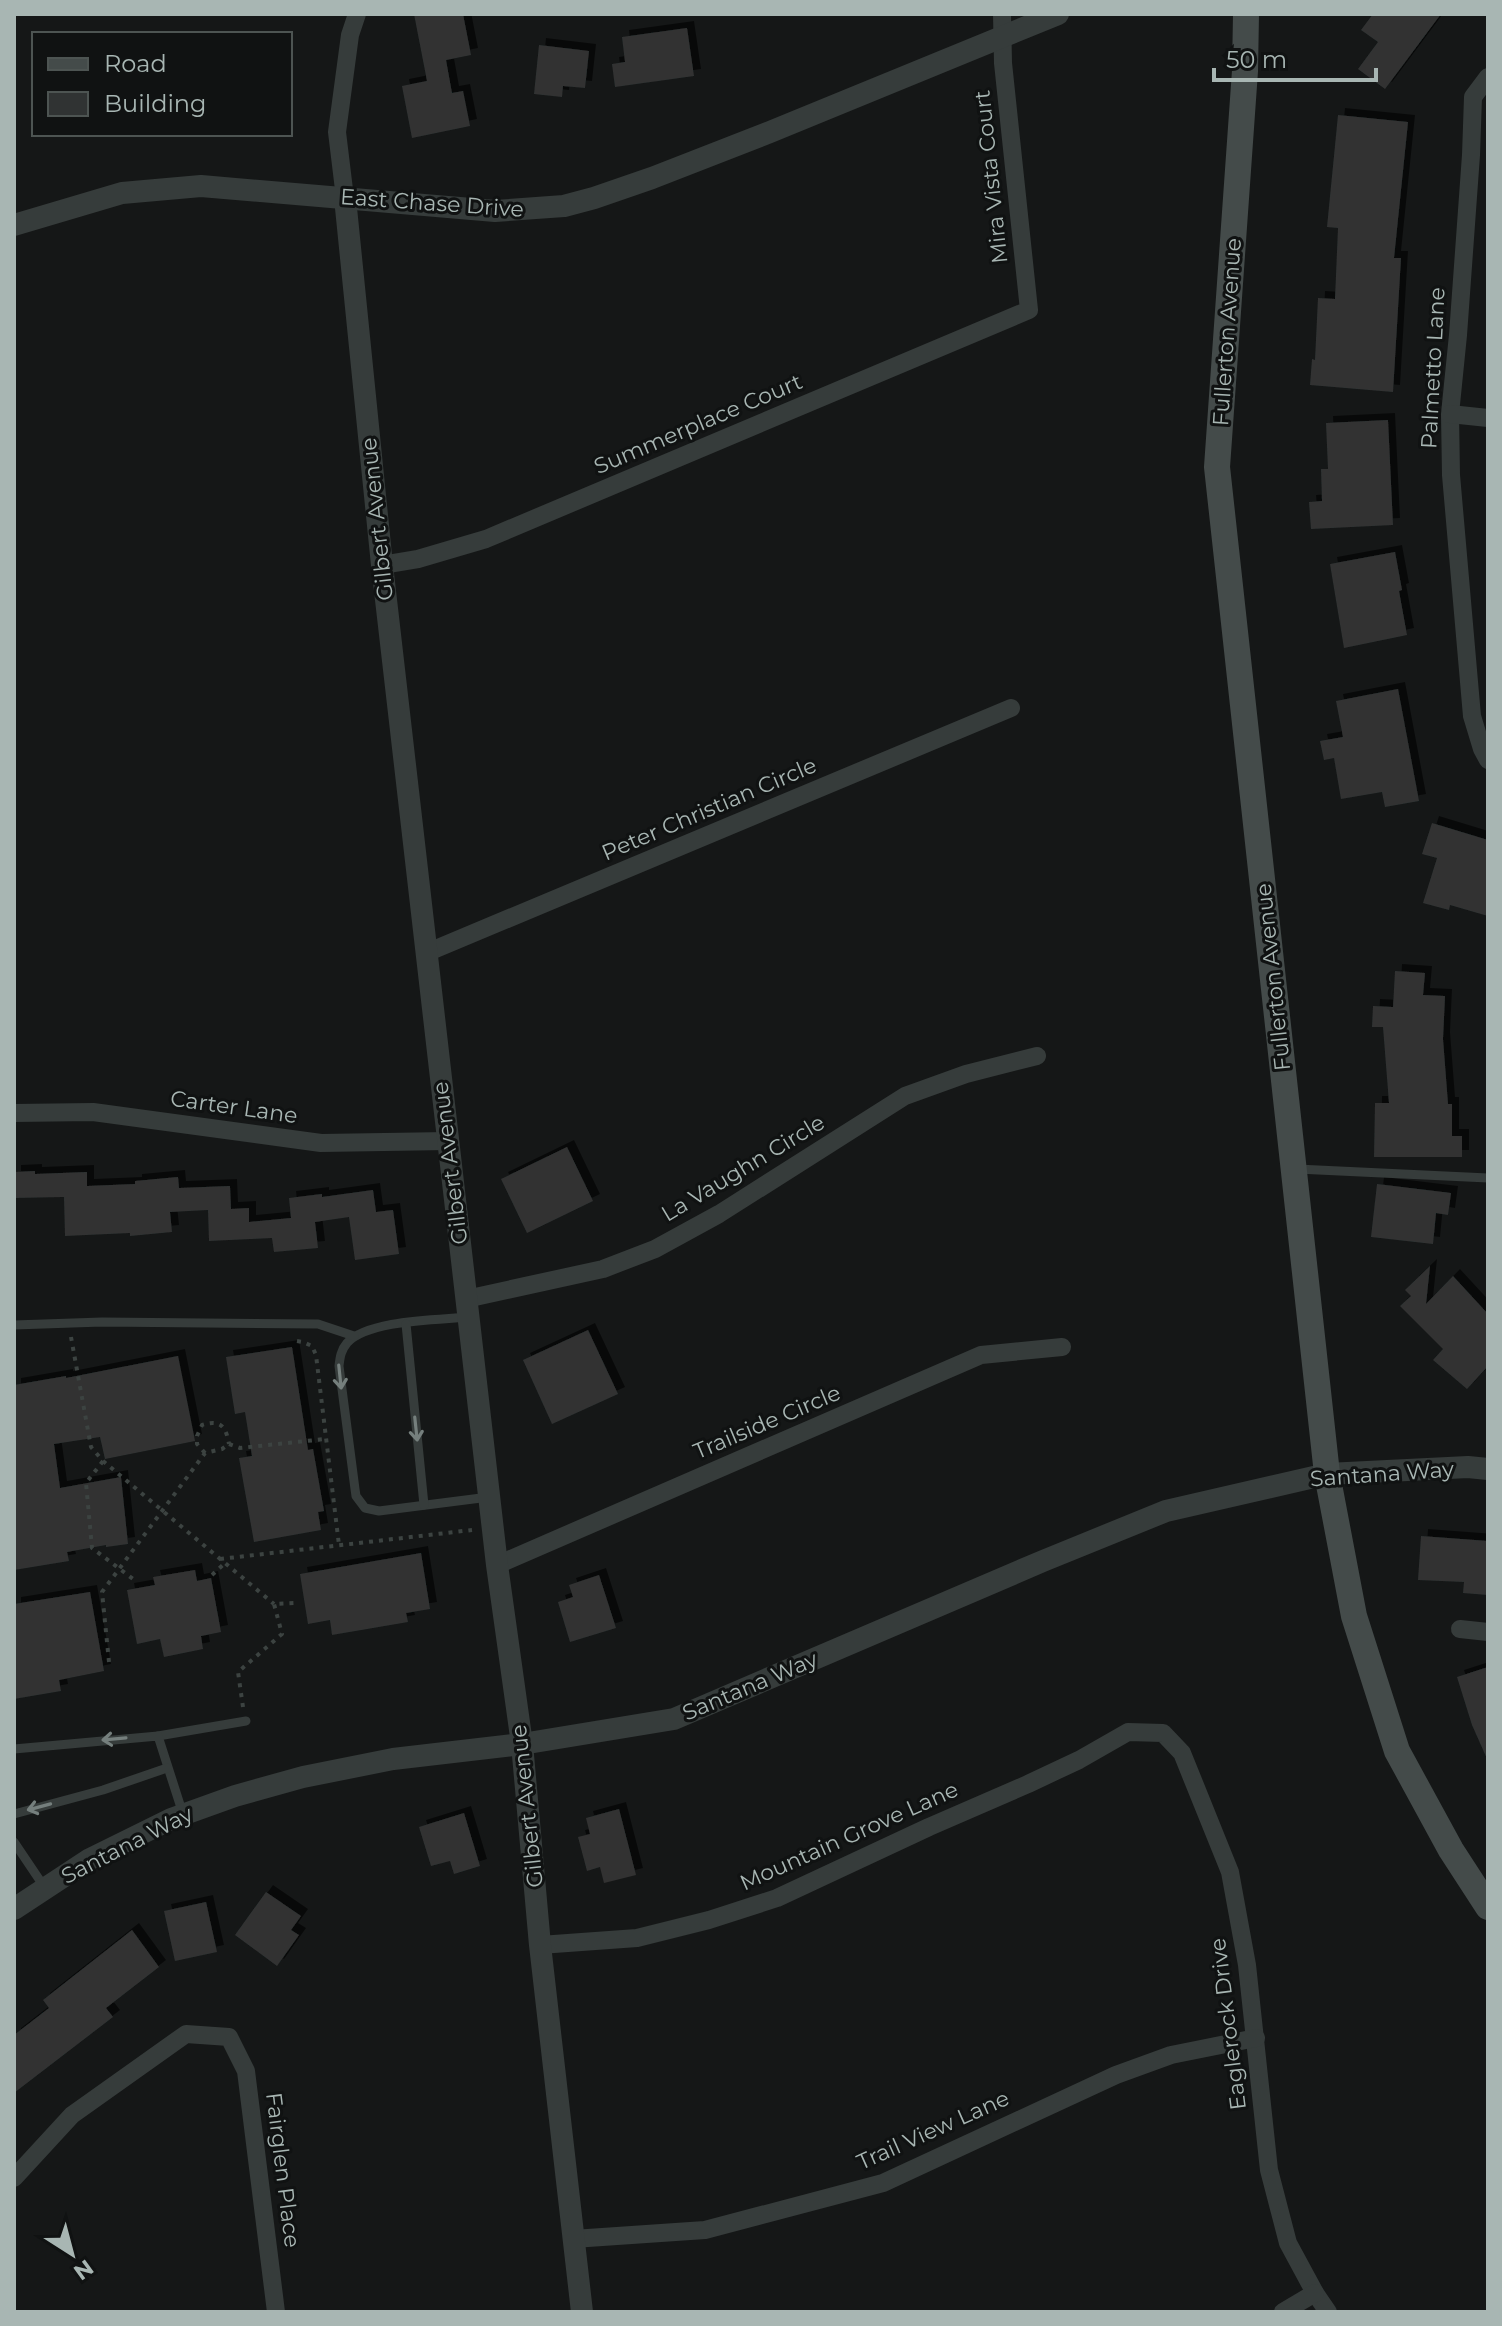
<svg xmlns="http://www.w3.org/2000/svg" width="1502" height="2326" viewBox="0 0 1502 2326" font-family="Montserrat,sans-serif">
	<defs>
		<filter id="shadow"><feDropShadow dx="7" dy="-7" stdDeviation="0" flood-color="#0009"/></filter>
	</defs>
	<rect width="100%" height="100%" fill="#151717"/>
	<g fill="#303333" filter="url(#shadow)">
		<polygon points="414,14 463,14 471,55 446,60 452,93 463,91 470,126 412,138 402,86 427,81"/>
		<polygon points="1373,14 1441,14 1385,89 1358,69 1378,42 1361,30"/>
		<polygon points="687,28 694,76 615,87 612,64 625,62 622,37"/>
		<polygon points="539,45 589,51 585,88 563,86 562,97 534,94"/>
		<polygon points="1338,115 1408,122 1394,258 1401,258 1393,392 1310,385 1312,359 1315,360 1318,298 1335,299 1338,228 1327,227"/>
		<polygon points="1388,420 1393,525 1311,529 1309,502 1322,501 1321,469 1328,469 1326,423"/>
		<polygon points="1395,552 1402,590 1399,591 1407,635 1344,648 1330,564"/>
		<polygon points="1398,689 1419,801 1385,807 1382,792 1341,799 1334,758 1324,760 1320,741 1343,737 1336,701"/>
		<polygon points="1432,823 1488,840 1488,916 1450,905 1449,910 1423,903 1437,858 1422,854"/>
		<polygon points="1395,971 1425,973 1423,995 1445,996 1443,1039 1448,1104 1452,1104 1452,1136 1462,1136 1462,1157 1374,1157 1375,1103 1389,1103 1383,1027 1372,1027 1373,1006 1393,1007"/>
		<polygon points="567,1147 593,1201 527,1233 501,1179"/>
		<polygon points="35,1171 35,1174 87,1172 87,1186 135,1184 135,1181 178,1177 179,1188 230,1186 231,1209 249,1208 249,1222 291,1218 289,1198 322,1194 322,1197 373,1190 376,1212 393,1210 399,1254 355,1260 349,1217 315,1222 318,1248 274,1252 272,1238 209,1241 208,1210 170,1212 172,1232 130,1236 130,1233 65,1236 64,1197 14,1198 14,1172"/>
		<polygon points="1377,1184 1451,1193 1448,1215 1436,1213 1433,1244 1371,1237"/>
		<polygon points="1430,1266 1426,1304 1453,1276 1488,1314 1488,1366 1467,1389 1433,1360 1443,1349 1400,1306 1411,1296 1405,1290"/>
		<polygon points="588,1330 618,1394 552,1424 523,1360"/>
		<polygon points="292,1347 308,1450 313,1449 324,1511 318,1512 321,1530 254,1542 239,1458 252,1456 245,1412 235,1414 226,1357"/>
		<polygon points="178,1356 195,1441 105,1459 100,1437 54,1444 60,1488 121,1477 128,1544 106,1547 106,1545 67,1552 69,1561 14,1570 14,1385 66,1376 66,1378"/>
		<polygon points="1421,1536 1488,1541 1488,1595 1463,1593 1464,1582 1418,1580"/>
		<polygon points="421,1553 430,1609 406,1613 408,1622 332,1635 330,1620 308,1624 300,1574"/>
		<polygon points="195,1570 197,1581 211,1578 221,1632 201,1636 203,1649 164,1657 160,1639 137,1644 127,1590 155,1585 153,1577"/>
		<polygon points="599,1575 616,1628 570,1642 558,1602 573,1597 569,1585"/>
		<polygon points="90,1592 104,1671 59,1680 61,1691 14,1699 14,1604"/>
		<polygon points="1488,1667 1488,1761 1472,1725 1457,1677"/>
		<polygon points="619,1809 636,1875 604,1883 600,1867 587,1871 578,1837 590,1834 586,1818"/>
		<polygon points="464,1813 480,1866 454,1874 450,1861 431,1866 419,1827"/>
		<polygon points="266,1892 301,1916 291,1930 299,1935 277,1966 235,1935"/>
		<polygon points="206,1902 217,1952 175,1961 164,1911"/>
		<polygon points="132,1930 159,1967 106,2008 113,2017 14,2093 14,2035 49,2008 43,2000"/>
	</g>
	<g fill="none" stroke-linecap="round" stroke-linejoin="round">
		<g stroke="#3c4341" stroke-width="4" stroke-dasharray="4 6" stroke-linecap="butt">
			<polyline points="71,1337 91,1447 103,1461 274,1604"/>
			<polyline points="297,1341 303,1342 312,1346 316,1355 339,1545"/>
			<polyline points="229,1444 240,1448 325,1439"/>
			<path d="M205 1453 197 1444V1436L202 1425C221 1419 226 1427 229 1444"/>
			<polyline points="103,1461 86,1483 92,1548 137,1582"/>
			<polyline points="220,1559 472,1530"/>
			<polyline points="212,1575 225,1563"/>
			<polyline points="109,1662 102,1592 205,1453 222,1449 229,1444"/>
			<polyline points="243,1707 238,1672 282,1634 274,1604 296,1603"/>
		</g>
		<g stroke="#363c3b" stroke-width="9">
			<polyline points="1297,1169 1488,1178"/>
			<path d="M468 1317C437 1320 368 1320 347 1343 341 1350 340 1357 339 1366L355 1489 356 1496 365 1508 379 1511 489 1497"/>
			<polyline points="406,1324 424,1505"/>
			<polyline points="14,1325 102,1322 318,1324 354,1336"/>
			<polyline points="158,1736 246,1721"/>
			<polyline points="14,1749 158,1736 183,1814"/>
			<polyline points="14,1814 103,1790 167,1768"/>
			<polyline points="14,1842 45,1888"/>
		</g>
		<g stroke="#363c3b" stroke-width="18">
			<polyline points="1488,77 1473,97 1471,155 1458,335 1450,414 1451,475 1472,716 1482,749 1488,760"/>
			<polyline points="345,198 337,132 350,35 357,14"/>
			<polyline points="1450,414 1488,418"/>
			<polyline points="382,565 418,559 486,539 1029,310 1003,63 1002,14"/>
			<polyline points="426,953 1011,708"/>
			<polyline points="14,1113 93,1112 321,1143 448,1141"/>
			<polyline points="466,1299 603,1269 655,1249 719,1214 905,1096 966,1074 1037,1056"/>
			<polyline points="497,1565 981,1355 1062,1347"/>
			<polyline points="1460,1629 1488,1632"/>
			<polyline points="540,1945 637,1938 709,1920 777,1898 929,1827 1028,1784 1079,1760 1128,1732 1163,1733 1182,1753 1230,1872 1247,1965 1269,2170 1288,2243 1315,2293 1328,2312"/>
			<polyline points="14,2178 72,2115 186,2034 229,2037 246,2071 276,2312"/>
			<polyline points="573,2239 705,2230 883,2183 1116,2075 1171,2055 1256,2038"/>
			<polyline points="1283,2312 1315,2293"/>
		</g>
		<g stroke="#363c3b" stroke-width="22">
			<polyline points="345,198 382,565 497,1565 522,1744 540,1945 582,2312"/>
			<polyline points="14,225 122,193 201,186 495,211 564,206 594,198 652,178 770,132 1058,14"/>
			<polyline points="14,1909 90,1859 171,1819 235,1796 303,1777 393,1759 522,1744 674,1719 1043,1561 1166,1511 1327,1474 1468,1467 1488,1469"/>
		</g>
		<polyline stroke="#444b4a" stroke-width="26" points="1246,14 1245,71 1217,467 1327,1474 1354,1616 1397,1751 1451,1850 1488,1907"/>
	</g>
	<defs><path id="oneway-shaft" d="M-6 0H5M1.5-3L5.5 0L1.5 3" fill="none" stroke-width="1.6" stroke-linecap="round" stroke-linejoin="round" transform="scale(2)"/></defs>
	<g stroke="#757f7d">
		<use href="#oneway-shaft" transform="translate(340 1377) rotate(84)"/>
		<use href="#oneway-shaft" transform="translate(416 1429) rotate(84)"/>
		<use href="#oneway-shaft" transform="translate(114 1739) rotate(175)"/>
		<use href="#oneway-shaft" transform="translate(39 1807) rotate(165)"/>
	</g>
	<g text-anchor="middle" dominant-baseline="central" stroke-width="6" stroke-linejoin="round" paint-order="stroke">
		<g font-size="22" fill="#a8b6b3" stroke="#101212">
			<text transform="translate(991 177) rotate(-96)">Mira Vista Court</text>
			<text transform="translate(432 203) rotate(4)">East Chase Drive</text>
			<text transform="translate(1227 332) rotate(-86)">Fullerton Avenue</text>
			<text transform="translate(1433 368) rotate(-87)">Palmetto Lane</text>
			<text transform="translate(698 424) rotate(-23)">Summerplace Court</text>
			<text transform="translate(377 519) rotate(-96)">Gilbert Avenue</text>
			<text transform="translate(709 809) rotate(-23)">Peter Christian Circle</text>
			<text transform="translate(1273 977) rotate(-96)">Fullerton Avenue</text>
			<text transform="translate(234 1107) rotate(8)">Carter Lane</text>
			<text transform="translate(450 1163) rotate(-97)">Gilbert Avenue</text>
			<text transform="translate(743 1168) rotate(-31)">La Vaughn Circle</text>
			<text transform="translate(767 1422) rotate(-23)">Trailside Circle</text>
			<text transform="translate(1382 1474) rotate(-4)">Santana Way</text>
			<text transform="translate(750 1686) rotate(-23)">Santana Way</text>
			<text transform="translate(527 1806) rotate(-96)">Gilbert Avenue</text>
			<text transform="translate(849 1836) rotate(-24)">Mountain Grove Lane</text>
			<text transform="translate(127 1845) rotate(-27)">Santana Way</text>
			<text transform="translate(1228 2024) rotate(-97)">Eaglerock Drive</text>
			<text transform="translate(933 2130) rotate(-24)">Trail View Lane</text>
			<text transform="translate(283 2170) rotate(83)">Fairglen Place</text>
		</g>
	</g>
	<rect width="1502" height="2326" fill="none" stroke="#a8b6b3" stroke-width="32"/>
	<rect x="32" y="32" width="260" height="104" fill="#101212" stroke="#4d5452" stroke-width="2"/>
	<rect x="48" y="58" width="40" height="12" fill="#444b4a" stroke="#4d5452" stroke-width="2"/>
	<text x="104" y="72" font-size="24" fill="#a8b6b3">Road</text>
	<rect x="48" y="92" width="40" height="24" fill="#303333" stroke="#4d5452" stroke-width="2"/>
	<text x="104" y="112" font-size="24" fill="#a8b6b3">Building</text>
	<g transform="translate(72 2254) rotate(144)" stroke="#101212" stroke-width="6" paint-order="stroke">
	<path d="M0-6L14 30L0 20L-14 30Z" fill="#a8b6b3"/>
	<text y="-12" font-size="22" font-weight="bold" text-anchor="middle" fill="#a8b6b3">N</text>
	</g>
	<path d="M1214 68v12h162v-12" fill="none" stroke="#a8b6b3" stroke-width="4"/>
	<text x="1226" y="68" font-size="24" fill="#a8b6b3" stroke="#101212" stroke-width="6" paint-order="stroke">50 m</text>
</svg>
